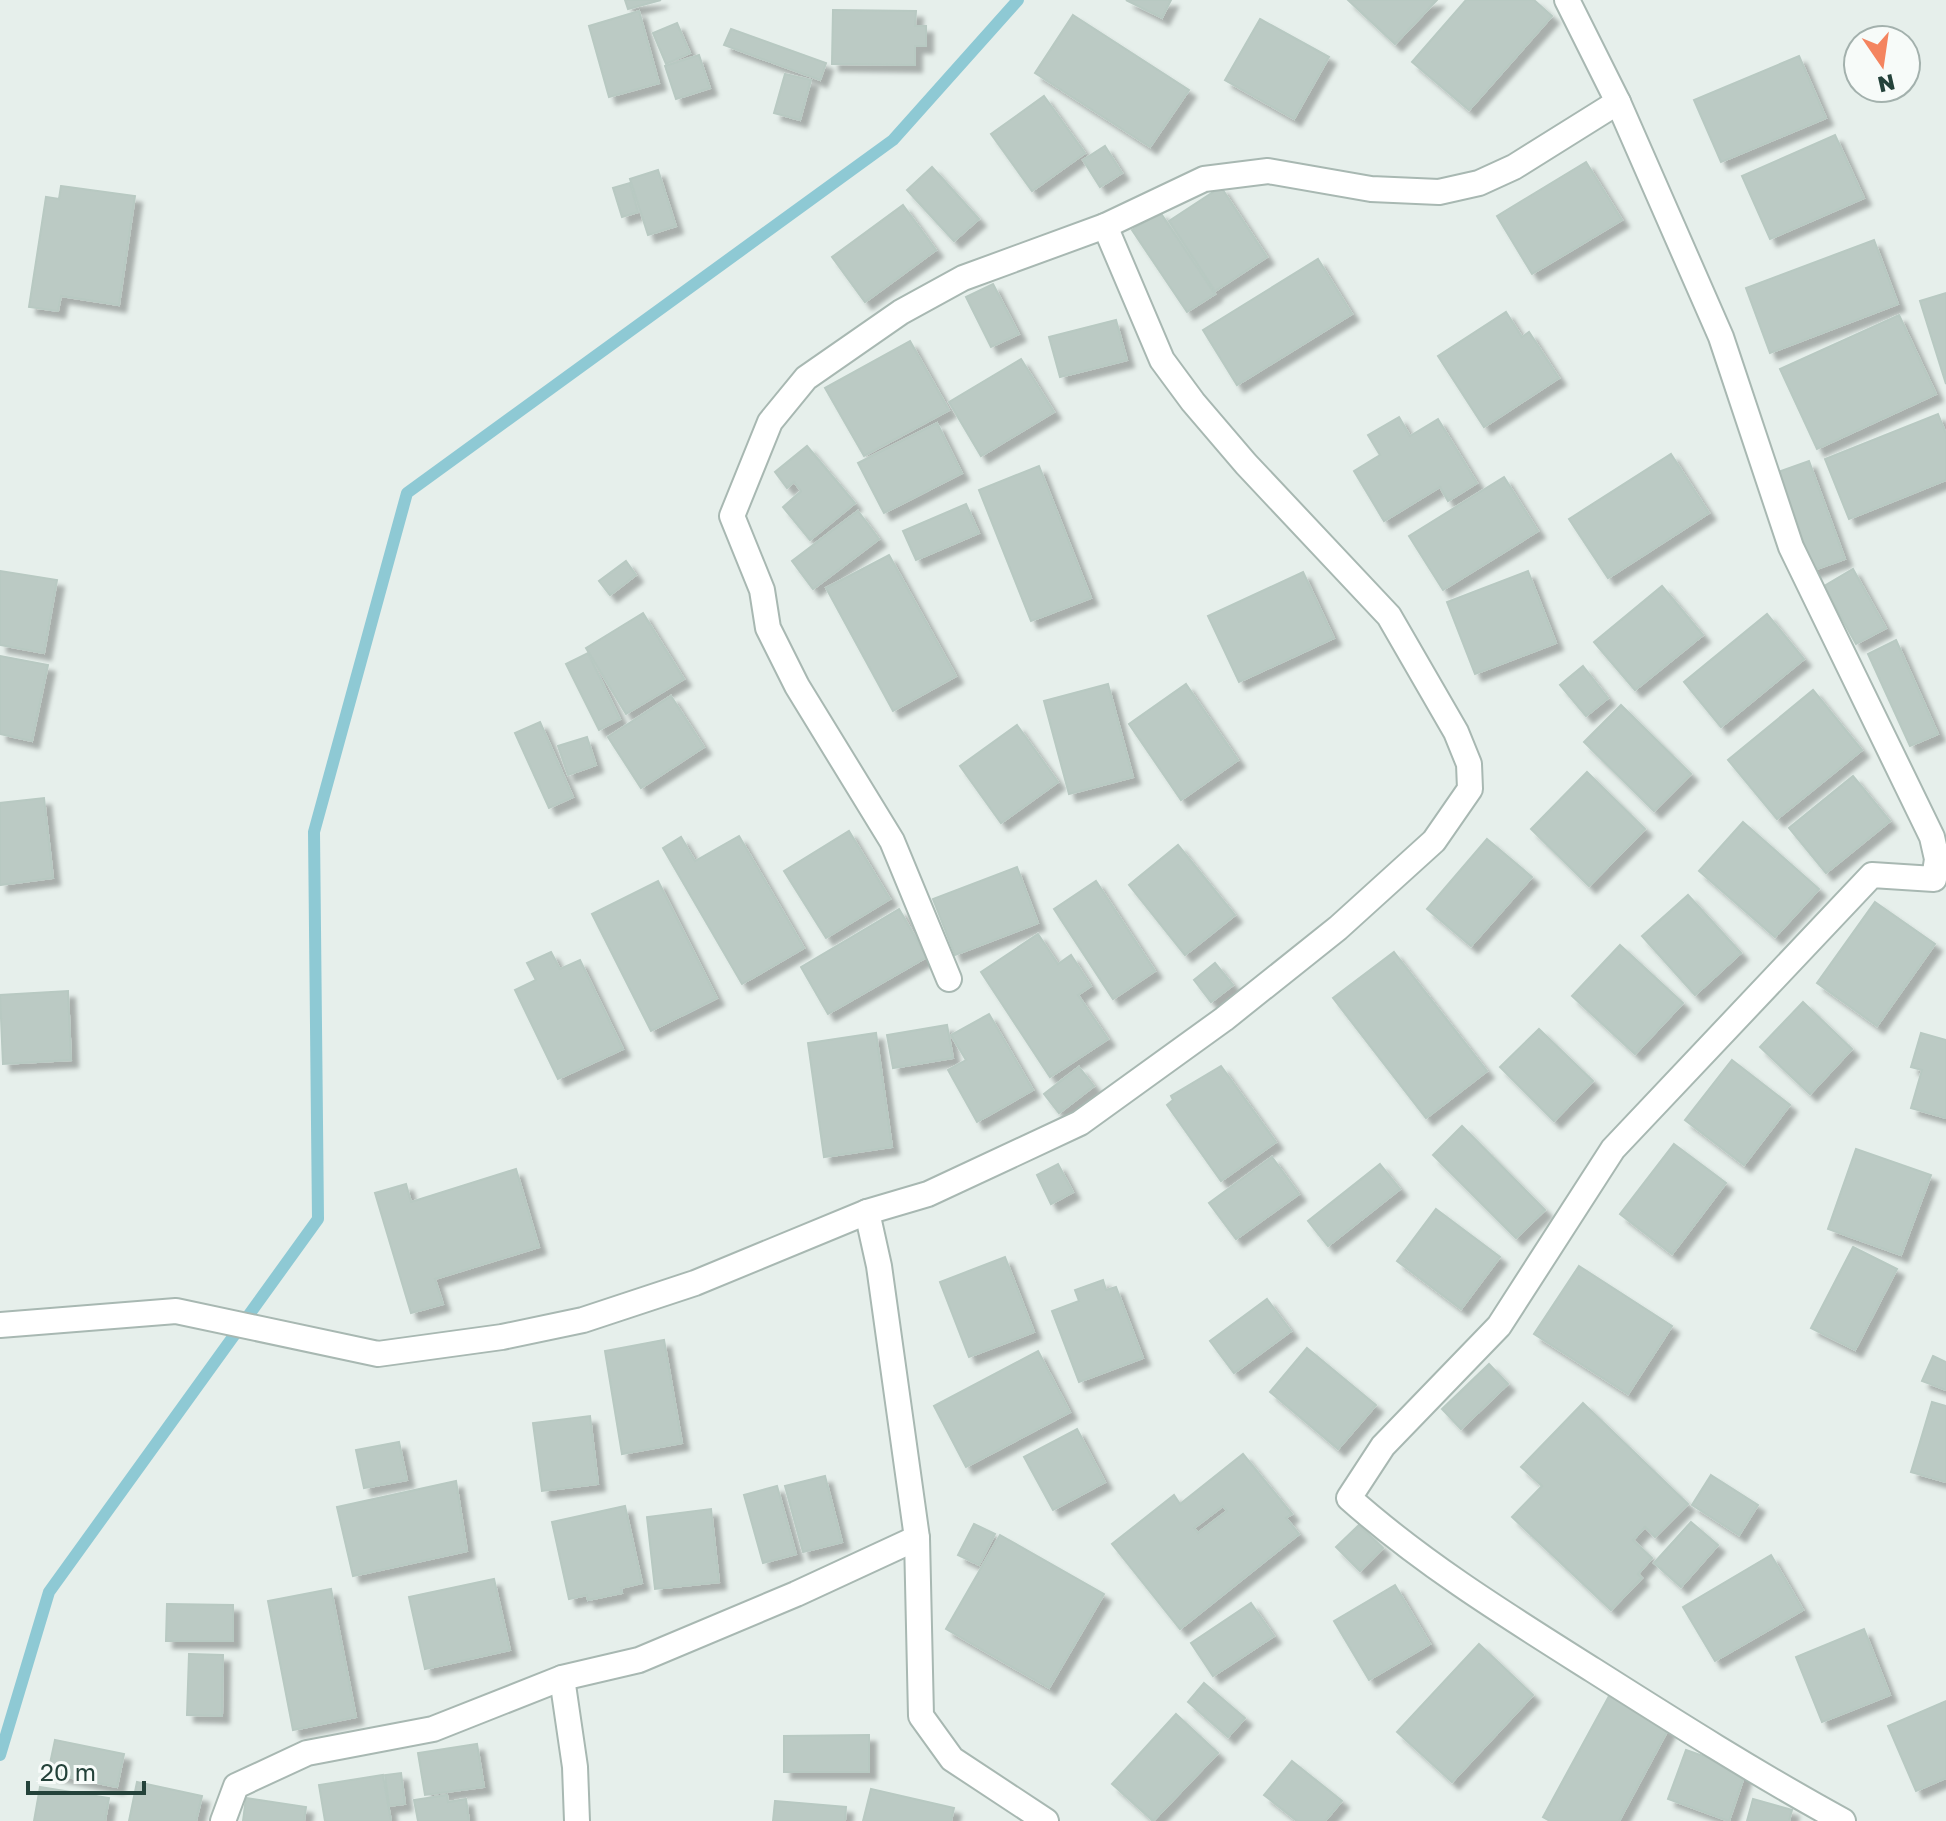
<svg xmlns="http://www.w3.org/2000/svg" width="1946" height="1821" viewBox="0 0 1946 1821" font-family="'Golos Text',sans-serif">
	<defs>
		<filter id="shadow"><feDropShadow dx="7" dy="7" stdDeviation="2" flood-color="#0004"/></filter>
	</defs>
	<rect width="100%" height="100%" fill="#e6efeb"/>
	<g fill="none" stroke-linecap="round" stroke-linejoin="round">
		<polyline stroke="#8ec9d4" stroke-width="12" points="0,1755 49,1592 318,1219 314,832 407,493 893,140 1018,0"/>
	</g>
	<g fill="#bbcac4" stroke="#b8c9c2" stroke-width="2" fill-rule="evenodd" filter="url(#shadow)">
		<polygon points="625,0 661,0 628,9"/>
		<polygon points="1126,0 1171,0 1162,18"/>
		<polygon points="1348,0 1437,0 1395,44"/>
		<polygon points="1466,0 1534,0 1552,16 1469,110 1412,62"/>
		<polygon points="833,10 916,11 915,26 926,26 926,46 915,46 915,65 832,64"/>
		<polygon points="639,11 659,83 609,97 589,26"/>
		<polygon points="1073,15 1189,90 1150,147 1035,73"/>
		<polygon points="1260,19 1329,57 1294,119 1225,80"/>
		<polygon points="677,23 690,53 666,64 653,33"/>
		<polygon points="731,29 826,63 820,80 724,45"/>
		<polygon points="699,55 710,88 676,99 665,66"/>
		<polygon points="1799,56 1826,118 1721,162 1694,100"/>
		<polygon points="785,74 811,80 800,120 774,113"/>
		<polygon points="1044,96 1085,153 1032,191 991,134"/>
		<polygon points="1835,135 1864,198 1770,239 1742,176"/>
		<polygon points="1105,146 1122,173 1100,187 1083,160"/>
		<polygon points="1586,162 1622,220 1532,274 1497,216"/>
		<polygon points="932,167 979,219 954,241 907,190"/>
		<polygon points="658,170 676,226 648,235 630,179"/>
		<polygon points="630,183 638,212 622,217 613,188"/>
		<polygon points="61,186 135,196 119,305 61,296 58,311 29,307 46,197 59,199"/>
		<polygon points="1221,187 1267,257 1215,291 1169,221"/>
		<polygon points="903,205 936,250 865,302 832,257"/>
		<polygon points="1160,212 1215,294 1187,312 1132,230"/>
		<polygon points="1874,240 1898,304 1770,353 1746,288"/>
		<polygon points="1318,259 1352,314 1237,385 1203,330"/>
		<polygon points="993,284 1019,334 991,347 966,297"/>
		<polygon points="1946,293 1946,384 1920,301"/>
		<polygon points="1506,312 1522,337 1529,332 1559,378 1484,427 1438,356"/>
		<polygon points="1899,315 1936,394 1817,449 1780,369"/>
		<polygon points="1116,320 1127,360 1060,377 1049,337"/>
		<polygon points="910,341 949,410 864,456 825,388"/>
		<polygon points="1021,359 1054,412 981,456 949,402"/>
		<polygon points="1938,414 1946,434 1946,480 1849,519 1825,459"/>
		<polygon points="1399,417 1410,436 1438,419 1477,483 1448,501 1440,487 1384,521 1354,471 1380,455 1368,435"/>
		<polygon points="937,423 962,473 884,513 858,463"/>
		<polygon points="807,446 855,503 810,540 783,507 801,491 794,482 787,488 775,472"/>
		<polygon points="1671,454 1709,513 1608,578 1569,519"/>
		<polygon points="1809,461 1845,559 1811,571 1775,473"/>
		<polygon points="1039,466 1091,598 1031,621 979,490"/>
		<polygon points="1504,477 1538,531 1443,590 1409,536"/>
		<polygon points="966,504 979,533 916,560 903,531"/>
		<polygon points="858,511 879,539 813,589 792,561"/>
		<polygon points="889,555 956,676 893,711 826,588"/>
		<polygon points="626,561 636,575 610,595 599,581"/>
		<polygon points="1853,569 1886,628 1856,644 1824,586"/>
		<polygon points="0,571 57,580 44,653 0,645"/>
		<polygon points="1528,571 1556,643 1475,674 1447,602"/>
		<polygon points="1303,572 1334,638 1239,682 1208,616"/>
		<polygon points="1662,586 1703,635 1635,690 1594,642"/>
		<polygon points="643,613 684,679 626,714 586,648"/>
		<polygon points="1767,614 1804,659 1721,727 1684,682"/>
		<polygon points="1896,640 1938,734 1910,746 1868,654"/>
		<polygon points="588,653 620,719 599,730 566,664"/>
		<polygon points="0,656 48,665 32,741 0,734"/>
		<polygon points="1583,666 1608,698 1586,716 1560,685"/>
		<polygon points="1108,684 1133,777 1069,794 1044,701"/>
		<polygon points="1186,684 1238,760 1181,800 1129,724"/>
		<polygon points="1813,690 1862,750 1777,819 1728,760"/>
		<polygon points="671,696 704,747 641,788 608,737"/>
		<polygon points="1621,705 1691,774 1654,811 1584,742"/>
		<polygon points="540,722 573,797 549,808 515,733"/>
		<polygon points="1017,725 1058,782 1001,823 960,766"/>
		<polygon points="587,737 596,765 568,775 558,746"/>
		<polygon points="1587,772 1645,829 1589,886 1531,829"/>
		<polygon points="1853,776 1890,821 1826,873 1789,828"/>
		<polygon points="44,798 53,878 0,885 0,803"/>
		<polygon points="1743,822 1819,889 1775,937 1699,871"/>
		<polygon points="849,831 890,899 826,938 784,871"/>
		<polygon points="739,836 804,948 742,984 663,848 681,837 695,861"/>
		<polygon points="1487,839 1532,877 1471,946 1427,909"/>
		<polygon points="1178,845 1235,915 1185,955 1129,885"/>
		<polygon points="1017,867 1038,923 955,955 933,899"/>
		<polygon points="658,881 717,998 651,1031 592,914"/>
		<polygon points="1096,881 1155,971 1113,999 1054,909"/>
		<polygon points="1688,895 1741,953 1695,995 1642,936"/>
		<polygon points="1875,902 1935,944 1877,1026 1817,983"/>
		<polygon points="899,909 927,957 828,1014 801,967"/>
		<polygon points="1038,934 1058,964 1071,955 1091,986 1078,995 1108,1039 1050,1077 981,972"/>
		<polygon points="1620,945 1683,1003 1635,1054 1572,996"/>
		<polygon points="551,952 560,969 580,960 623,1049 558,1079 515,990 536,980 527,963"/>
		<polygon points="1394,952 1487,1071 1426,1118 1333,998"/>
		<polygon points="1215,963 1233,985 1211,1002 1194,980"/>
		<polygon points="68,991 71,1060 3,1064 0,995"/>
		<polygon points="1803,1002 1852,1049 1810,1094 1760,1047"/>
		<polygon points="989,1014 1033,1090 977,1122 948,1070 966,1060 951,1035"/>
		<polygon points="947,1025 953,1058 893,1068 887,1035"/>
		<polygon points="1539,1029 1593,1081 1554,1121 1500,1067"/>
		<polygon points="876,1033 892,1147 824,1157 808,1043"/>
		<polygon points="1921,1033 1946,1040 1946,1118 1911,1108 1922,1070 1911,1067"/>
		<polygon points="1732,1060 1790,1105 1744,1165 1685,1120"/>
		<polygon points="1221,1066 1276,1142 1221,1181 1167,1105 1173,1100 1171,1096"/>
		<polygon points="1079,1067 1094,1086 1059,1113 1044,1094"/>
		<polygon points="1462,1126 1545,1210 1516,1238 1433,1155"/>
		<polygon points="1674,1144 1726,1183 1672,1254 1620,1214"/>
		<polygon points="1856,1149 1931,1175 1901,1255 1828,1229"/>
		<polygon points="1272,1157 1299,1194 1236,1239 1209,1203"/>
		<polygon points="1058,1164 1073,1192 1051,1204 1037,1175"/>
		<polygon points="1380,1164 1400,1189 1328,1246 1308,1221"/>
		<polygon points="516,1169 539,1247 435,1279 443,1304 411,1313 375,1193 406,1184 411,1202"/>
		<polygon points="1436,1209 1500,1257 1461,1309 1397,1261"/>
		<polygon points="1853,1247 1897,1269 1855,1350 1811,1328"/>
		<polygon points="1005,1257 1034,1332 969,1357 940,1282"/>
		<polygon points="1579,1266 1672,1326 1628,1394 1534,1334"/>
		<polygon points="1103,1280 1106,1290 1116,1287 1143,1358 1079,1382 1052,1311 1079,1301 1075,1290"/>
		<polygon points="1267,1299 1291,1331 1234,1373 1210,1341"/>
		<polygon points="664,1340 682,1443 622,1454 605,1351"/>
		<polygon points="1307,1348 1376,1405 1338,1449 1270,1392"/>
		<polygon points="1038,1351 1070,1412 966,1467 934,1406"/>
		<polygon points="1933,1356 1946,1362 1946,1390 1922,1381"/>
		<polygon points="1489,1364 1508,1384 1461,1429 1442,1409"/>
		<polygon points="1932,1402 1946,1406 1946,1482 1911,1472"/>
		<polygon points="1583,1403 1688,1504 1655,1537 1645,1527 1633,1540 1652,1558 1638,1574 1642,1578 1611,1610 1512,1517 1542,1486 1521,1467"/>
		<polygon points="590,1416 598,1484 542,1491 533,1423"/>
		<polygon points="1077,1429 1105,1482 1053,1510 1024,1457"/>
		<polygon points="399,1442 407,1480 364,1488 356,1450"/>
		<path d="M1243 1454 1292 1514 1286 1518 1299 1534 1180 1629 1112 1544 1174 1495 1180 1504ZM1223 1506 1227 1511 1198 1533 1194 1528Z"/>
		<polygon points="1711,1475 1758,1505 1739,1535 1692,1505"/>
		<polygon points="825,1476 842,1542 803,1552 785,1486"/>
		<polygon points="456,1481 467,1551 353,1576 337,1507"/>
		<polygon points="777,1486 796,1554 763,1563 744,1495"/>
		<polygon points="625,1506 642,1583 621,1588 622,1593 588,1600 587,1595 569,1599 552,1522"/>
		<polygon points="711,1509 719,1582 655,1589 647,1517"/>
		<polygon points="1691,1522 1718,1545 1681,1587 1654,1563"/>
		<polygon points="974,1524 995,1534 979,1565 958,1555"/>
		<polygon points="1359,1525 1383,1548 1360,1571 1336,1547"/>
		<polygon points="1000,1535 1104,1594 1049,1688 946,1629"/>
		<polygon points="1771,1555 1803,1610 1715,1661 1683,1607"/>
		<polygon points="494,1579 510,1650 425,1669 409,1597"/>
		<polygon points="1395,1585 1430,1644 1369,1680 1334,1621"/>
		<polygon points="331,1589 356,1717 293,1730 268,1601"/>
		<polygon points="1251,1603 1274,1636 1213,1676 1191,1643"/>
		<polygon points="167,1604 233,1605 233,1641 166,1641"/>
		<polygon points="1864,1629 1890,1695 1822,1722 1796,1657"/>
		<polygon points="1479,1644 1533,1695 1452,1782 1397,1732"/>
		<polygon points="189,1654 223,1655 222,1716 187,1715"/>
		<polygon points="1204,1683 1245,1718 1228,1737 1188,1702"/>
		<polygon points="1609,1696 1669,1728 1619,1821 1550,1821 1543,1817"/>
		<polygon points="1946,1701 1946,1778 1916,1791 1888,1726"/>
		<polygon points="1176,1714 1218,1753 1153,1821 1112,1784"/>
		<polygon points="869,1735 869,1772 784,1772 784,1736"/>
		<polygon points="55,1740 124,1754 117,1787 48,1773"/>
		<polygon points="477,1744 484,1787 425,1795 418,1753"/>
		<polygon points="1686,1750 1746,1771 1729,1821 1668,1799"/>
		<polygon points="1292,1761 1342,1801 1325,1821 1297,1821 1264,1795"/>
		<polygon points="401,1773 405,1804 389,1806 385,1775"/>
		<polygon points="383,1775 391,1821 325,1821 319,1785"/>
		<polygon points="137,1782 202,1796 196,1821 129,1821"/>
		<polygon points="40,1787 109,1798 105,1821 34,1821"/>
		<polygon points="871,1789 954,1808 951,1821 863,1821"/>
		<polygon points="447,1795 448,1802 466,1799 469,1821 418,1821 414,1800"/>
		<polygon points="246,1798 306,1807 304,1821 243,1821"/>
		<polygon points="1753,1799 1792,1810 1789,1821 1747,1821"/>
		<polygon points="775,1801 846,1807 845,1821 773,1821"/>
	</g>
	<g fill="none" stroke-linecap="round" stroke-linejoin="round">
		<g stroke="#a8b8b2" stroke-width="28">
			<g id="minor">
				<path d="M1567 0 1618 102 1721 337 1791 547 1932 837 1937 859 1934 879 1872 875 1613 1149 1499 1326 1383 1446 1349 1498C1423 1564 1509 1617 1593 1670 1675 1722 1757 1774 1843 1821"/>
				<polyline points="949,979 892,841 797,686 768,628 762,590 732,516 770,422 806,378 901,312 963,278 1105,226 1204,179 1268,171 1371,189 1439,192 1479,183 1514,167 1618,102"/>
				<polyline points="867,1212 879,1266 917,1538 921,1716 952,1759 1046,1821"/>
				<polyline points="0,1325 176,1311 378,1354 502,1337 583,1320 695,1283 867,1212 928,1194 1080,1123 1224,1019 1338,928 1434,841 1470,789 1469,764 1456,732 1389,616 1246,464 1193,402 1162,360 1105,226"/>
				<polyline points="562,1678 575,1767 577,1821"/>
				<polyline points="223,1821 236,1786 307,1753 433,1729 562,1678 639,1660 796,1594 917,1538"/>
			</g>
		</g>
		<use href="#minor" stroke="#fff" stroke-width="24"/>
	</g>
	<g transform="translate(1882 64) rotate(167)"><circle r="38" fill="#f7fbf9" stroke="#a3b1ad" stroke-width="2"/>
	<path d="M0-6L14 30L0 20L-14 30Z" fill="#f4845f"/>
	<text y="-12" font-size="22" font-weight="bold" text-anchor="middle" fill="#24423a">N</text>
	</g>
	<path d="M28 1781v12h116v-12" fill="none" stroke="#24423a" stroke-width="4"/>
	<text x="40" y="1781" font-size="24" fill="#24423a" stroke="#f7fbf9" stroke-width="6" paint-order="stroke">20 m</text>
</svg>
